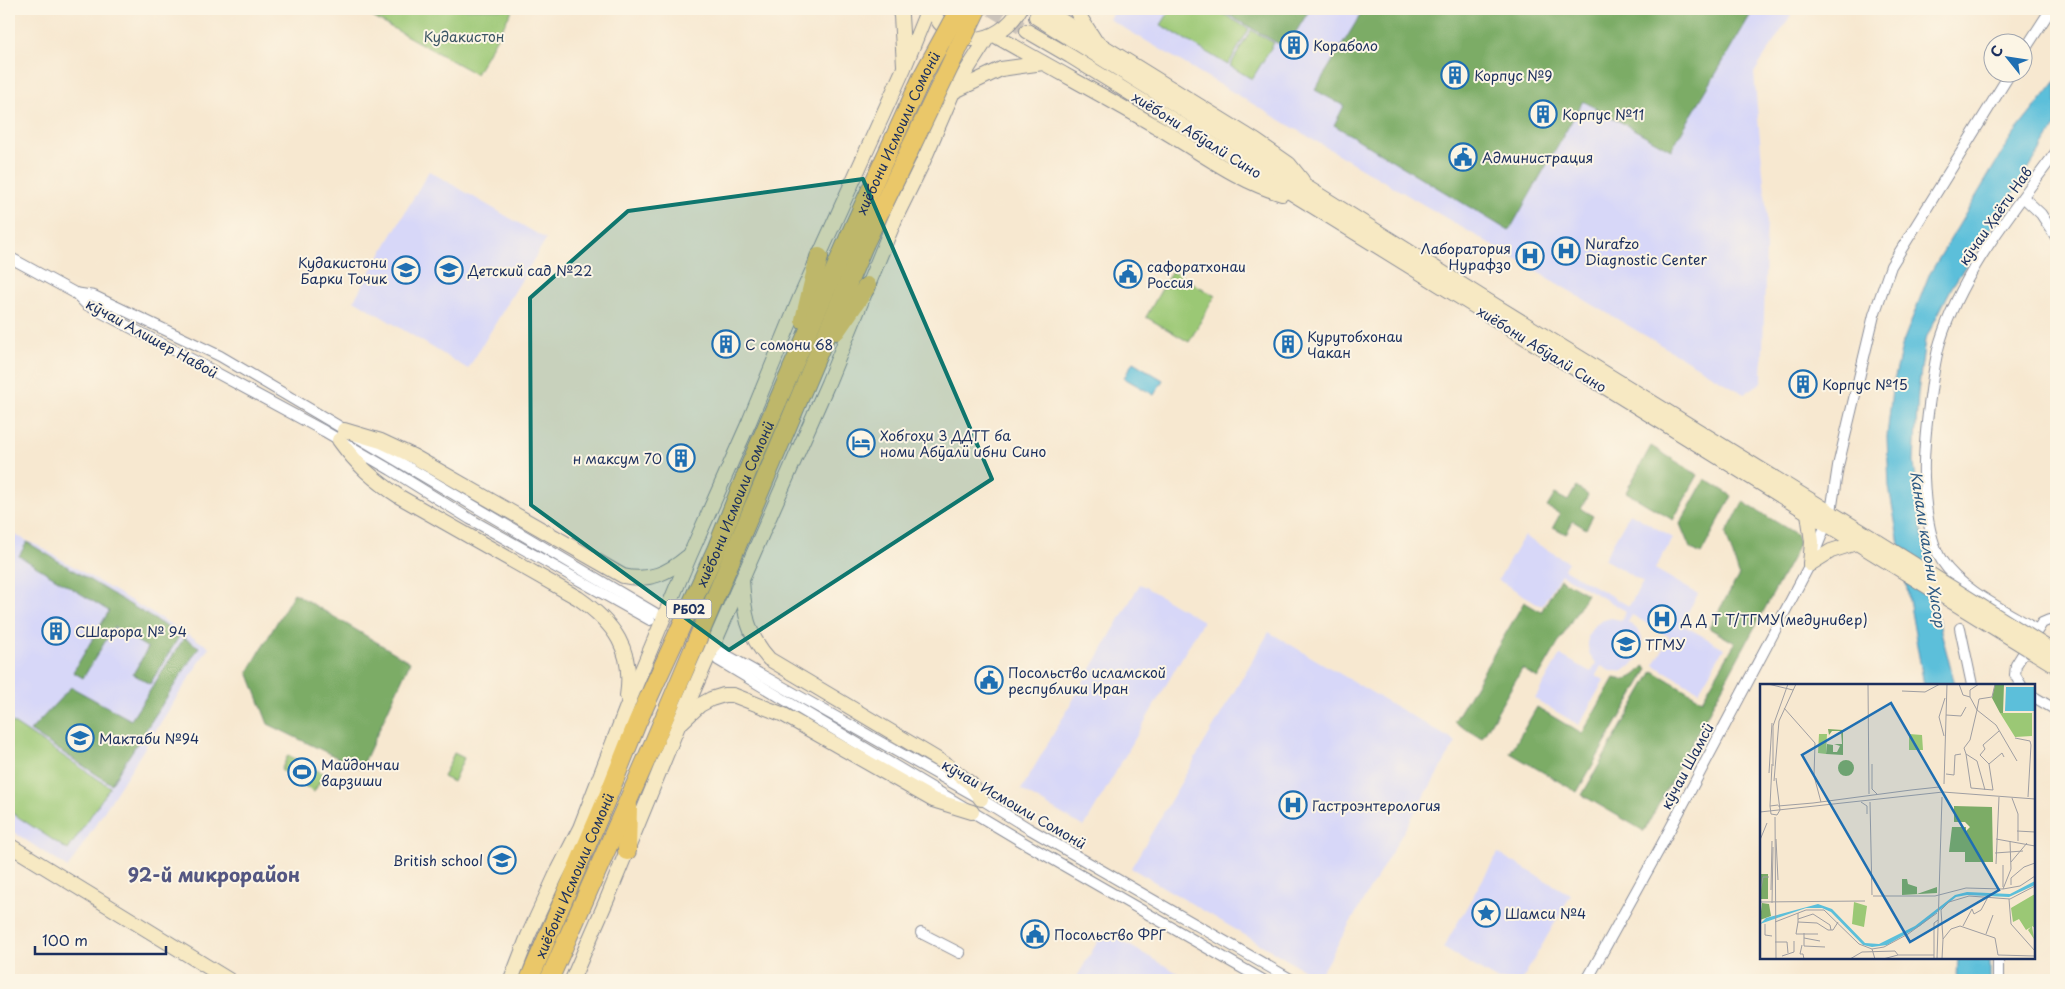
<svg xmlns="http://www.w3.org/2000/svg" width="2065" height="989" viewBox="0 0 2065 989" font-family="'Playpen Sans',sans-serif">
	<rect width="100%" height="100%" fill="#fcf5e5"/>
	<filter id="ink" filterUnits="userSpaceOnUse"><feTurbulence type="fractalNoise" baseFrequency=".02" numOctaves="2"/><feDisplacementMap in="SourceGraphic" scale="10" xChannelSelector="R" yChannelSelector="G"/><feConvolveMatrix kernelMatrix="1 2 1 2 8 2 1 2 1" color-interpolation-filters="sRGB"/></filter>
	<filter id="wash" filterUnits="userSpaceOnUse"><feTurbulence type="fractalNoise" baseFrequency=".0096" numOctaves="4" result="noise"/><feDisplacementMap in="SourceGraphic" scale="20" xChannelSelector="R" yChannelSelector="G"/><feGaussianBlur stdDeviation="1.12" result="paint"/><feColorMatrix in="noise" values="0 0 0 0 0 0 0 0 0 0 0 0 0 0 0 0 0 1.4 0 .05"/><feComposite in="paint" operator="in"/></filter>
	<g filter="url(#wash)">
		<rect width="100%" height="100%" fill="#f7e8d0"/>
		<g fill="#d7d7f8">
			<polygon points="1115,9 1795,9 1754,73 1767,216 1762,382 1744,394 1109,19"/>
			<polygon points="429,171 546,239 468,369 354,300"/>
			<polygon points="1630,513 1673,538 1655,569 1698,594 1681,624 1724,648 1699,691 1654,665 1670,637 1632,615 1628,622 1639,631 1642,639 1641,650 1638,658 1631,666 1621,671 1610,671 1601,666 1596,675 1604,680 1579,725 1535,699 1560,655 1591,672 1596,663 1590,656 1588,647 1588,636 1593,627 1601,621 1611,618 1621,620 1626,611 1561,574 1542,606 1498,580 1524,536 1568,562 1564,569 1629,606 1643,582 1604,559"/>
			<polygon points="9,532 42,548 209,647 68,868 9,829"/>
			<polygon points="1140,584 1203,621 1084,827 1021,790"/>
			<polygon points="1269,632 1456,742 1318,978 1131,868"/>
			<polygon points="1498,853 1571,895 1522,980 1498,980 1443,948"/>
			<polygon points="1104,931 1190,980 1075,980"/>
		</g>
		<g fill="#9bc875" stroke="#5b7c6a">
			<polygon points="358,9 513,9 476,74"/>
			<polygon points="1171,9 1215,9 1249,29 1228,65 1161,25"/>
			<polygon points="1251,30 1274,43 1252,79 1230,66"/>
			<polygon points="1172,271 1215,296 1189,342 1146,317"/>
			<polygon points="9,720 110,787 68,850 9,811"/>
			<polygon points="454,753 464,758 453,782 443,777"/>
			<polygon points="288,755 324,774 314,792 281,770"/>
		</g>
		<g fill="#7cac66" stroke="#4c6e62">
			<polygon points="1218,9 1310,9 1286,48"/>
			<polygon points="1364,9 1754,9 1671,150 1583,101 1509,231 1334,125 1344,106 1315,90"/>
			<polygon points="1651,446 1698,475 1673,520 1626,492"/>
			<polygon points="1705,479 1732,496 1701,554 1690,548 1680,524"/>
			<polygon points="1576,487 1588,495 1581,509 1593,516 1586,529 1573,521 1566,534 1553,527 1560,514 1547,507 1555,494 1568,501"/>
			<polygon points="1743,502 1796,534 1799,542 1794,555 1644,831 1582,795 1653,671 1702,700 1735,643 1709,628 1739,575 1726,534"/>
			<polygon points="27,542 180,635 150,684 133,674 148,648 114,627 83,678 73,672 109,611 19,556"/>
			<polygon points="1560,579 1587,594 1538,678 1522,669 1482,738 1454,722 1524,602 1541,612"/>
			<polygon points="294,593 410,662 361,769 268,724 248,672"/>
			<polygon points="184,638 199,647 111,784 30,731 71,687 131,720"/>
			<path d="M1644 666 1648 669 1577 792 1510 753 1537 707 1582 734 1614 678C1628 682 1636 676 1644 666Z"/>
		</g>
		<g fill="#5cbfda" stroke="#3c779c">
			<polygon points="2056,81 2056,126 1952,287 1925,340 1918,393 1914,461 1920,521 1934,604 1955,685 1924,685 1889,487 1887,437 1892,390 1903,342 1929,275 2012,136"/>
			<polygon points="1133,362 1163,380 1154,395 1124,378"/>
			<polygon points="1958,958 1990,958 1990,980 1957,980"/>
		</g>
	</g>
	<g filter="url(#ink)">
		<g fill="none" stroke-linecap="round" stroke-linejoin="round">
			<polyline stroke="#cbc3b9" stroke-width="10" stroke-dasharray="10 5" stroke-linecap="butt" points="658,614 718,650"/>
			<polyline stroke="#cbc3b9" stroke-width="14" stroke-dasharray="14 7" stroke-linecap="butt" points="991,9 1027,31"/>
			<g stroke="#898c97" stroke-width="12">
				<g id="street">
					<polyline points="2022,54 2051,9"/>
					<polyline points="2023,197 2041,214 2056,237"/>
					<polyline points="9,257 75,293 94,296 220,356 655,613"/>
					<polyline points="75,293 87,305 191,359 324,431 391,470 470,519 650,620"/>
					<polyline points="1960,628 1972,685"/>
					<path d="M2037 630C2008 612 1960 589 1942 561 1928 539 1925 503 1924 477 1923 453 1926 429 1929 405 1932 385 1934 362 1940 342 1962 271 2013 211 2056 152"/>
					<polyline points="721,652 981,799 1028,828 1292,980"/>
					<polyline points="718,660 1021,841 1263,980"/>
					<polyline points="2021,685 2015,675 2016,665 2042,623 2049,620 2056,620"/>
					<polyline points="2034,697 2056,710"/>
					<polyline points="921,933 960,953"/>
					<polyline points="1587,980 1660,848 1810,564 1831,512 1838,466 1874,315 1891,266 2011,72"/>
					<polyline points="1998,980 1998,958"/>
				</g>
			</g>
			<g stroke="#898c97" stroke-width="16">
				<g id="secondary">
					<polyline points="899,9 901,16 904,65"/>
					<path d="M932 9C949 52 999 46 1020 9"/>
					<polyline points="1043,9 1256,141 1289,164 1302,180"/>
					<polyline points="1075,9 1094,39"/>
					<polyline points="1036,17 1483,298 1872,538"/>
					<polyline points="1027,31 1070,56 1865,548"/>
					<path d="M994 35C1051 68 1108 98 1164 131 1203 154 1238 181 1282 194"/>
					<polyline points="953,92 1001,69 1043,63"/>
					<path d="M344 430 381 441 413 456 623 576C649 582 668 573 687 557"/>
					<path d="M339 440C357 465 374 480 400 497L578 598C614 623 634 650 627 696"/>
					<polyline points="1808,513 1812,542 1810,564"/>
					<polyline points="1810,564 1831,551 1856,543"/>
					<path d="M742 580C744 612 747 635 769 659L947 765 971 784 981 799"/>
					<polyline points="682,722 700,705 711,699 724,695 733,695 784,715 933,800 972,812"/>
					<polyline points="9,845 229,980"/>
					<polyline points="511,980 528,936 555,877 580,828 631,696 690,555 749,422 800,298 904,68 928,9"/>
					<polyline points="572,980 608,897 678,726 828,383 896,217 922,164 953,92 988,37"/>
				</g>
			</g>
			<g stroke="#898c97" stroke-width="20">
				<g id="highway">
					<polyline points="804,320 819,257"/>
					<polyline points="836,331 867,286"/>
					<polyline points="627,851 628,806"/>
					<path id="s1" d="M529 980 610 791 637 723 716 550 748 470 849 237"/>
					<polyline points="549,980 654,742 864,245"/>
				</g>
			</g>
			<use href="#street" stroke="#fff" stroke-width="10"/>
			<use href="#secondary" stroke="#f7e9c3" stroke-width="14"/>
			<use href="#highway" stroke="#eac769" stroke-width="18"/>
			<g stroke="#898c97" stroke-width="16" stroke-linecap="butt">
				<g id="secondary-bridge">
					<polyline points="1872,538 2056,653"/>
					<polyline points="1865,548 2056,666"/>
				</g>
			</g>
			<g stroke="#898c97" stroke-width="20" stroke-linecap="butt">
				<g id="highway-bridge">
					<path id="s2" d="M849 237 923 75 959 9"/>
					<polyline points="864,245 977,9"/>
				</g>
			</g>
			<use href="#secondary-bridge" stroke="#f7e9c3" stroke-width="14"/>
			<use href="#highway-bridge" stroke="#eac769" stroke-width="18"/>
		</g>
	</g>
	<path fill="#0f766e" fill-opacity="0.2" stroke="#0f766e" stroke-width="4" stroke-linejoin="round" d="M863 179 992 479 729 650 531 505 530 298 628 211Z"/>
	<defs>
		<g id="building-ring" transform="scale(1.4375)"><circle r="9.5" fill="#fcf5e5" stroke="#1f6fb2" stroke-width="1.5"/><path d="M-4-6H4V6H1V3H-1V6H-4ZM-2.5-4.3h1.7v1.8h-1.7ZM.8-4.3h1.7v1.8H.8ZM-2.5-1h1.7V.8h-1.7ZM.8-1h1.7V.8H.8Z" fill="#1f6fb2"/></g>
		<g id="civic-ring" transform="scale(1.4375)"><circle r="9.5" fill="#fcf5e5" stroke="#1f6fb2" stroke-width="1.5"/><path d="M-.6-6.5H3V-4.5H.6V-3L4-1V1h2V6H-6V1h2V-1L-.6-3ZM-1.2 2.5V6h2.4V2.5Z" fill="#1f6fb2"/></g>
		<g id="hospital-ring" transform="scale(1.4375)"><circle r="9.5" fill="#fcf5e5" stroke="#1f6fb2" stroke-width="1.5"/><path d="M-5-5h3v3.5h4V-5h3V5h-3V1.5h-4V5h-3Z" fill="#1f6fb2"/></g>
		<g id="school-ring" transform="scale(1.4375)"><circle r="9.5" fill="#fcf5e5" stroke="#1f6fb2" stroke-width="1.5"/><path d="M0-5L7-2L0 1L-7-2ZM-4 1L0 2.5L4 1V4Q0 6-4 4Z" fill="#1f6fb2"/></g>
		<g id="hotel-ring" transform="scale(1.4375)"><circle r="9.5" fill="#fcf5e5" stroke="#1f6fb2" stroke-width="1.5"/><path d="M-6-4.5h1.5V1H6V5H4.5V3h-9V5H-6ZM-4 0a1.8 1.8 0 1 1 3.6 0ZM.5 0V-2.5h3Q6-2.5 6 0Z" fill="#1f6fb2"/></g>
		<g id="university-ring" transform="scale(1.4375)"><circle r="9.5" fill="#fcf5e5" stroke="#1f6fb2" stroke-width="1.5"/><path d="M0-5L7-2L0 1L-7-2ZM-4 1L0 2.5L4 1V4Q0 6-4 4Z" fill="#1f6fb2"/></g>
		<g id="stadium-ring" transform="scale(1.4375)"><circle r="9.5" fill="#fcf5e5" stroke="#1f6fb2" stroke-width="1.5"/><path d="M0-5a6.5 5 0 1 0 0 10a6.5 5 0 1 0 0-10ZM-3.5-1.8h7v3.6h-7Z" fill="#1f6fb2"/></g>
		<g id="sight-ring" transform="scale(1.4375)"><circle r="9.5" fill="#fcf5e5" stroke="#1f6fb2" stroke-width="1.5"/><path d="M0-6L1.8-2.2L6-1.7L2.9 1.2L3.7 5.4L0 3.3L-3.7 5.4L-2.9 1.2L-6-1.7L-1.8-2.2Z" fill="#1f6fb2"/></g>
	</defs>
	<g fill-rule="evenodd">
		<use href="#building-ring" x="1294" y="45"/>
		<use href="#building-ring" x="1455" y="75"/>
		<use href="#building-ring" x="1543" y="114"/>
		<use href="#civic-ring" x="1463" y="157"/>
		<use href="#hospital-ring" x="1566" y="251"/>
		<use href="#hospital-ring" x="1530" y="256"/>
		<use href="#school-ring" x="406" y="270"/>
		<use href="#school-ring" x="449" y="270"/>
		<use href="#civic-ring" x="1128" y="274"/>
		<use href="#building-ring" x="726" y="344"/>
		<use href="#building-ring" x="1288" y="344"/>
		<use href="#building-ring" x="1803" y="384"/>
		<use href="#hotel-ring" x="861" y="443"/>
		<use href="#building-ring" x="681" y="458"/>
		<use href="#hospital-ring" x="1662" y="619"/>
		<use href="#building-ring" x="56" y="631"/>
		<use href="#university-ring" x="1626" y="644"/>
		<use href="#civic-ring" x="989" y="680"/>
		<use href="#school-ring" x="80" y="738"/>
		<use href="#stadium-ring" x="302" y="772"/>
		<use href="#hospital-ring" x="1293" y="805"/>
		<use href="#school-ring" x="502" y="860"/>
		<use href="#sight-ring" x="1486" y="913"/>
		<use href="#civic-ring" x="1035" y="934"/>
	</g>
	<g text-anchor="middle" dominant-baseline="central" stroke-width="4" stroke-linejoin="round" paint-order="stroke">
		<rect fill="#fcf5e5" stroke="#5e6a86" stroke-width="1" x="666.5" y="599.5" width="45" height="19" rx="4"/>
		<g font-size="12" font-weight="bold" fill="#1b2f5e">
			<text x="689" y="609">РБ02</text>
		</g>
		<g font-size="14" fill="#3b5564" stroke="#fcf5e5">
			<text x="464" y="36">Кудакистон</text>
		</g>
		<g font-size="14" fill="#1b2f5e" stroke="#fcf5e5" text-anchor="start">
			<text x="1313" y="45">Кораболо</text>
			<text x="1474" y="75">Корпус №9</text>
			<text x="1562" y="114">Корпус №11</text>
			<text x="1482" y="157">Администрация</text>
			<text x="1585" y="243">Nurafzo<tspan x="1585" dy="16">Diagnostic Center</tspan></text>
			<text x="1511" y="248" text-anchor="end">Лаборатория<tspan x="1511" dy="16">Нурафзо</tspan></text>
			<text x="387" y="262" text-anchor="end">Кудакистони<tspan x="387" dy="16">Барки Точик</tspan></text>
			<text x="1147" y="266">сафоратхонаи<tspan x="1147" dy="16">Россия</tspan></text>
			<text x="468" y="270">Детский сад №22</text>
			<text x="1307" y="336">Курутобхонаи<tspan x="1307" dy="16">Чакан</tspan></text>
			<text x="745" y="344">С сомони 68</text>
			<text x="1822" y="384">Корпус №15</text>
			<text x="880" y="435">Хобгоҳи 3 ДДТТ ба<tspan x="880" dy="16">номи Абӯалӣ ибни Сино</tspan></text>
			<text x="662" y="458" text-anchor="end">н максум 70</text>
			<text x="1681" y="619">Д Д Т Т/ТГМУ(медунивер)</text>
			<text x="75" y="631">СШарора № 94</text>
			<text x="1645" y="644">ТГМУ</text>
			<text x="1008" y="672">Посольство исламской<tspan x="1008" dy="16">республики Иран</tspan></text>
			<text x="99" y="738">Мактаби №94</text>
			<text x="321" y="764">Майдончаи<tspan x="321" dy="16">варзиши</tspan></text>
			<text x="1312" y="805">Гастроэнтерология</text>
			<text x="483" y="860" text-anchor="end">British school</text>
			<text x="1505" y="913">Шамси №4</text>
			<text x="1054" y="934">Посольство ФРГ</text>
		</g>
		<g font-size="14" fill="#1b2f5e" stroke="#fcf5e5">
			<text stroke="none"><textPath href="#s2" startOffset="115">хиёбони Исмоили Сомонӣ</textPath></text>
			<text transform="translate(1197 135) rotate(32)">хиёбони Абӯалӣ Сино</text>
			<text transform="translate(1995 216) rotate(-55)">кӯчаи Ҳаёти Нав</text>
			<text transform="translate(152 338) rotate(29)">кӯчаи Алишер Навоӣ</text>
			<text transform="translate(1542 349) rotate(32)">хиёбони Абӯалӣ Сино</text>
			<text stroke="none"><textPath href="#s1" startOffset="519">хиёбони Исмоили Сомонӣ</textPath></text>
			<text transform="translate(1687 766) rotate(-62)">кӯчаи Шамсӣ</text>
			<text transform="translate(1014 804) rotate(30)">кӯчаи Исмоили Сомонӣ</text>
			<text stroke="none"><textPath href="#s1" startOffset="114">хиёбони Исмоили Сомонӣ</textPath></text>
		</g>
		<g font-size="15" font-style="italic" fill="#2e5a83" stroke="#fcf5e5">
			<text transform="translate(1929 549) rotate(81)">Канали калони Ҳисор</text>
		</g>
		<g font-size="19" font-weight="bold" fill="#545782" stroke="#fcf5e5">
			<text x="214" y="874">92-й микрорайон</text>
		</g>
	</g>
	<g transform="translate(1760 684)">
		<rect width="275" height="275" fill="#f7e8d0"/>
		<path d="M240 29H272V52L255 53ZM59 50H67L66 70 58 69ZM149 50 162 51 163 66H149ZM275 210V244L272 242 274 255 268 246 271 243 266 246 259 235 253 238 251 224ZM94 218 107 222 104 243 92 240Z" fill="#9bc875"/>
		<path d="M235 0H244L243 29H240L232 14ZM68 45 83 46V71L66 70 67 60 73 61V68H77L80 62 74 60H82L81 47H72L69 51ZM78 84a8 8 0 1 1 16 0a8 8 0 1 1-16 0ZM194 122 232 123 233 178H205V168H189L192 143H206V147L210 143 205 138H194ZM0 190H8V215H0ZM142 195H147L148 200 157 203V210L177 203V209L142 211ZM2 219 9 220 11 232 0 236Z" fill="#7cac66"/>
		<path d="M246 3H275V27H245ZM275 197V201L249 213 207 211 196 213 160 242 127 261 112 263 103 261 71 228 62 224H46L0 240 6 234 58 220 72 225 105 259 119 260 155 242 195 211 207 208 250 210Z" fill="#5cbfda"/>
		<path fill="none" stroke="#9f9ea2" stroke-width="1" d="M8 0 33 6M108 0 109 110M199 0 203 11 210 13M235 0 232 13 219 15 217 26 236 41 257 77M142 7 165 8 180 0M210 13 217 26 210 56 204 64 206 70 217 77 225 106M210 13V6L219 0M24 24 55 59 54 92 61 118M186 31 201 32 206 23M184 52 179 33 185 14M255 54 270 57 271 61 268 113M206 70 211 104 233 106 229 80 220 71 225 65 223 61 239 47M112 80V105L117 110M229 80 242 69 244 73M13 82V42L28 0M9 89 12 39M186 90 194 91 195 71 201 70M16 94 20 126 17 131 11 130 10 122 18 121M14 97 19 37 36 0M184 100 187 0M151 106 179 103M252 114 258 130V157M101 118 107 122V130M110 118 112 211M53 119 151 106M10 122 12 80M18 122 53 119M0 128 183 108 275 115M15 133 16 275M257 147 275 148M16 155 18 196M236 155 275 162M0 156 7 139M235 169 263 167M251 178 267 159M236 180 239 113M251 201V194L264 183 275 179M243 203V181M243 205 251 185 250 157M11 206 12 157M0 209 3 193H9M113 212H175L206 204 243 205 260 202 275 192M249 215 251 240 275 267M0 218 105 217M12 219 13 163M38 229V238L57 239 68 246H73L78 238M38 235 53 230 70 241 71 246M15 238 46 226H64L99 260 112 265 115 275M38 238 36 250H58M5 240V251L12 252M203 242 212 225 214 230 221 226 228 213M44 249V262L65 263M226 250 233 231M44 254 60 257M183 255 181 226 189 218 209 212 250 215 275 202M15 258H27L28 269M42 261 40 270H43L44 275M112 265 124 263 148 250 177 229M22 272 34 268V257M90 275 102 268 135 267 138 271M123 275 138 271H174M174 275V239L178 236M177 275 182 113M182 275 183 255 191 245 200 242 235 254 238 271 275 272"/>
		<path fill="#1f6fb2" fill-opacity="0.15" stroke="#1f6fb2" stroke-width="2.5" d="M131 19 239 206 150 258 42 71Z"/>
		<rect width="275" height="275" fill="none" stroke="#1b2f5e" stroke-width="2.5"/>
	</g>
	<rect width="2065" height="989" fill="none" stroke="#fcf5e5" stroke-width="30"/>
	<g transform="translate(2008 58) rotate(300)"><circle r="24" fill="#fcf5e5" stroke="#a2a6af"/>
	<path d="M0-4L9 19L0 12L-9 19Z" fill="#1f6fb2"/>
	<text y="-8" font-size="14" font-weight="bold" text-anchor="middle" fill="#1b2f5e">С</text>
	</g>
	<path d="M35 946v8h131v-8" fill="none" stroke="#1b2f5e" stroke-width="2.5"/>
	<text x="42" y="946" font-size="15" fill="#1b2f5e" stroke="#fcf5e5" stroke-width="4" paint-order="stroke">100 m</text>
</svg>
